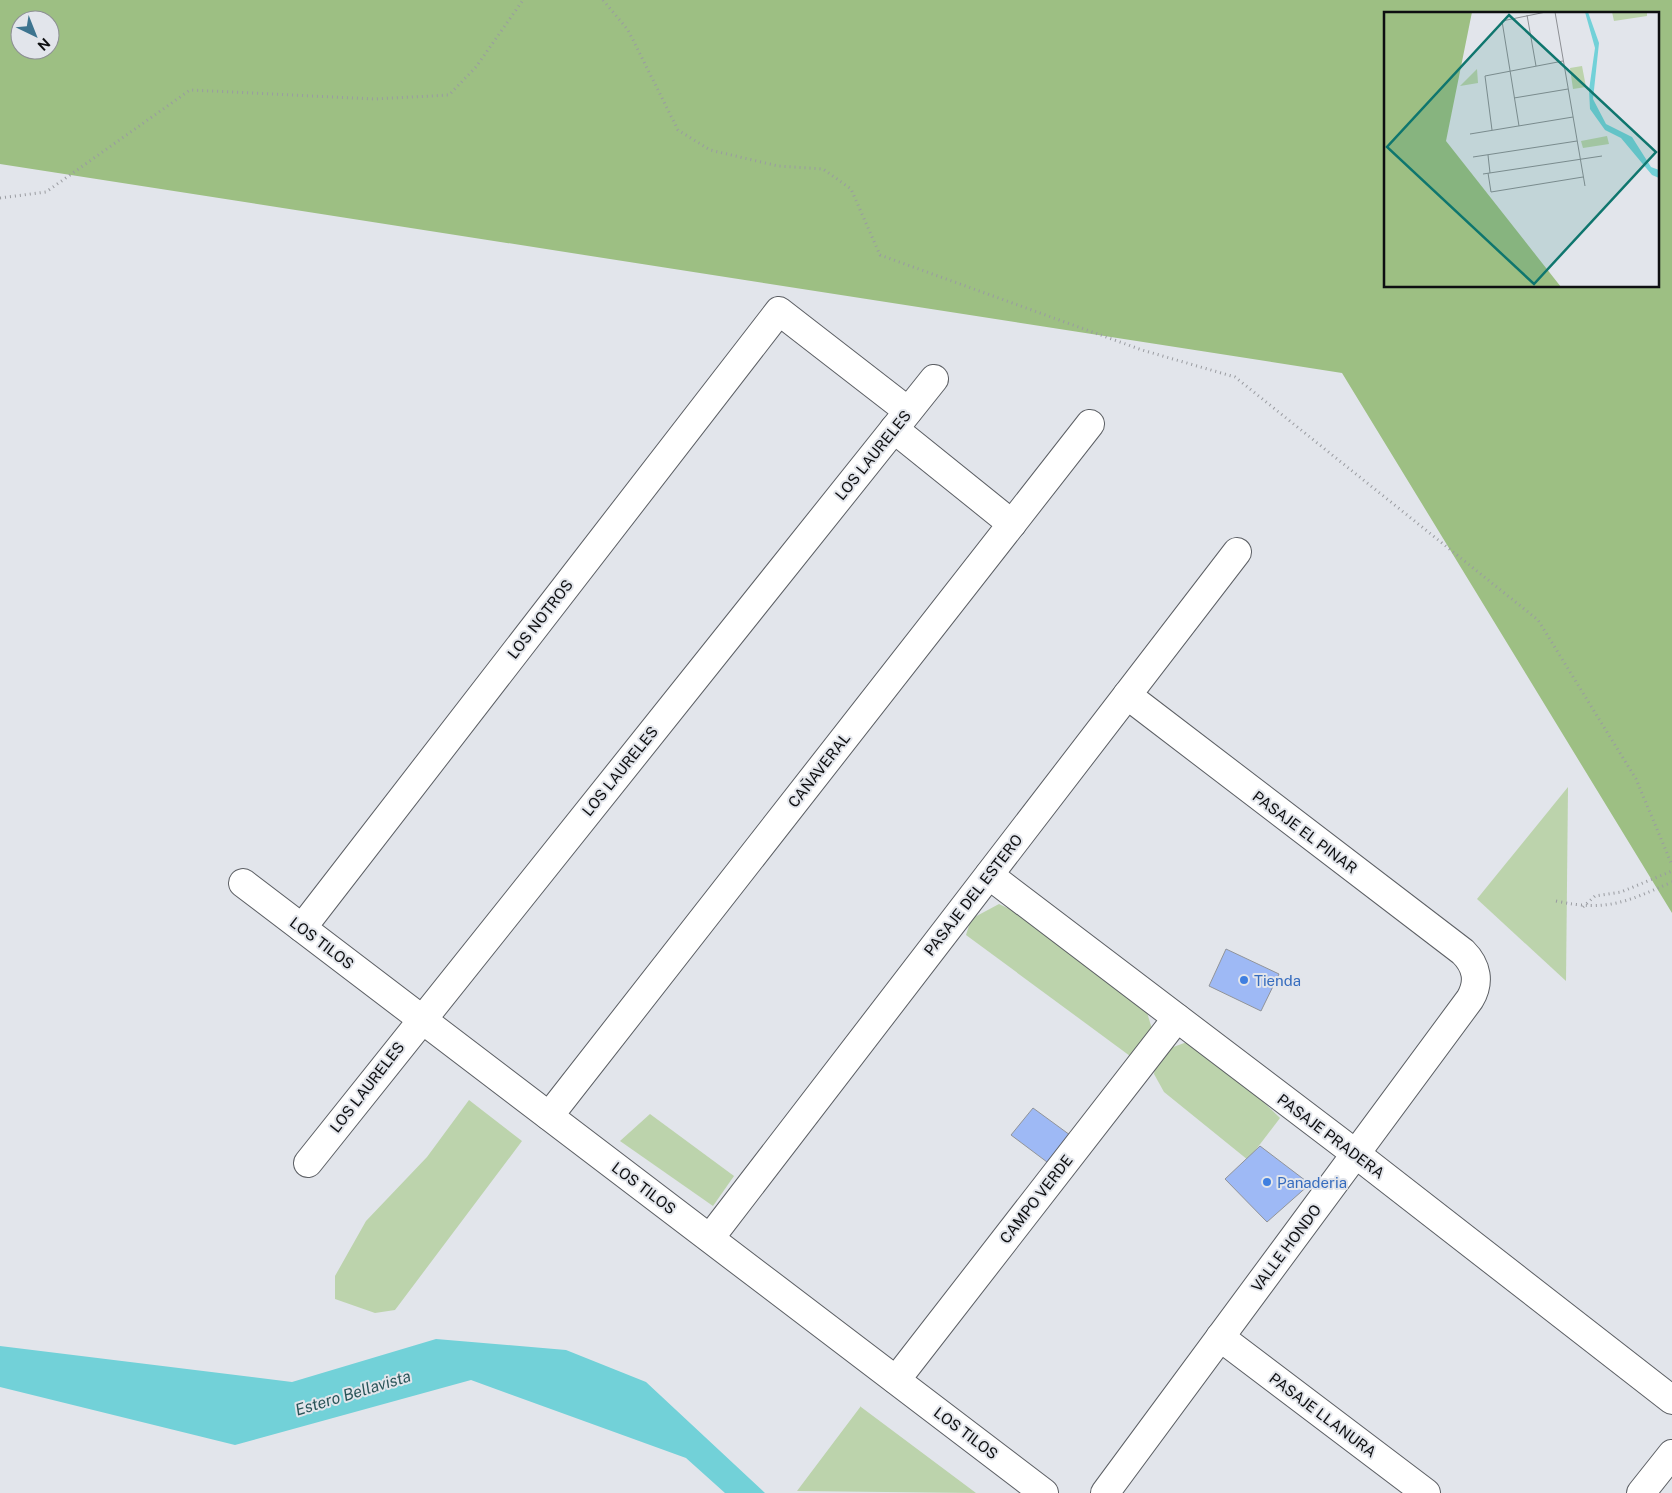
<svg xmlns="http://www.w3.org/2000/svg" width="1672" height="1493" viewBox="0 0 1672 1493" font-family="'Public Sans',sans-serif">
	<rect width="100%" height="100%" fill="#e2e5eb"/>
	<g fill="#bcd3ac">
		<polygon points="1568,787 1566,981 1477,899"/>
		<polygon points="999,904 1035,921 1146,1009 1152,1029 1130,1056 966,935 971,919"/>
		<polygon points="1187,1042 1216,1056 1280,1118 1248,1160 1164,1092 1154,1074 1157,1053"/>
		<polygon points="469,1100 522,1141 395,1310 375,1313 335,1299 335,1276 366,1221 427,1157"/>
		<polygon points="650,1114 734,1176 713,1206 620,1141"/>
		<polygon points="861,1406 861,1407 976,1493 797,1491"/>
	</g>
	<path fill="#9dbf83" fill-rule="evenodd" d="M0 0H1672V913L1342 373 0 164ZM1386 14H1658V286H1386ZM20 20H50V50H20Z"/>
	<polygon fill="#72d1d8" points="436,1339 566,1350 646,1382 765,1493 725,1493 686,1458 471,1380 235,1445 0,1387 0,1346 292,1382"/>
	<g fill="#9eb9f5" stroke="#919499">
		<polygon points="1226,949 1279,974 1261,1011 1209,986"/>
		<polygon points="1033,1108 1070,1135 1047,1162 1011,1135"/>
		<polygon points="1260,1146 1310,1184 1267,1222 1225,1179"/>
	</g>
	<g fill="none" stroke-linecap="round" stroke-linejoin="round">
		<g stroke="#5c5f64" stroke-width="30">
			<g id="street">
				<polyline points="894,429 1012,524"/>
				<polyline points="989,875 1356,1154 1672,1400"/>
				<polyline points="243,883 1044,1493"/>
				<polyline points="302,928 779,311 908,411"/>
				<polyline points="549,1116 1090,424"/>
				<polyline points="308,1163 934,379"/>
				<polyline points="710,1238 1237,552"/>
				<polyline points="1220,1337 1426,1493"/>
				<polyline points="896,1380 1177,1018"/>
				<path d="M1105 1493 1470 999C1480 982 1477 966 1463 952L1127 695"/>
				<polyline points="1641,1493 1672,1454"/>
			</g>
		</g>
		<g stroke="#9a9ca1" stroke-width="3" stroke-dasharray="1 4" stroke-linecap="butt">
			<polyline points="603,0 628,30 678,130 710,150 778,166 823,169 851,189 880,255 1142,350 1235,377 1538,620 1636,779 1672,865"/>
			<polyline points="0,198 46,192 190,90 375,99 449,95 476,67 523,0"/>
			<path d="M1556 901C1607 912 1626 902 1672 882"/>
			<polyline points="1583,907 1595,896 1621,892 1672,871"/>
		</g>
		<use href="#street" stroke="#fff" stroke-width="28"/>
	</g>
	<g fill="#3f7fe0" stroke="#e2e5eb" stroke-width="2">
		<circle cx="1244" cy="980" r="5"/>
		<circle cx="1267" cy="1182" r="5"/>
	</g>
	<g text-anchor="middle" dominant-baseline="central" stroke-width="4" stroke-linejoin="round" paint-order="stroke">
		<g font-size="15" fill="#0e0f11" stroke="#e2e5eb">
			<text transform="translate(873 455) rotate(-51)">LOS LAURELES</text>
			<text transform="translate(540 619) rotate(-52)">LOS NOTROS</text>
			<text transform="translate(819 770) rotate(-52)">CAÑAVERAL</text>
			<text transform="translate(620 771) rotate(-51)">LOS LAURELES</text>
			<text transform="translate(1305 832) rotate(37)">PASAJE EL PINAR</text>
			<text transform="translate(973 895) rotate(-52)">PASAJE DEL ESTERO</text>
			<text transform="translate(322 943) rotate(37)">LOS TILOS</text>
			<text transform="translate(367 1087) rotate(-52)">LOS LAURELES</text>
			<text transform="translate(1331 1136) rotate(37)">PASAJE PRADERA</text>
			<text transform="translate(644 1188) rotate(37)">LOS TILOS</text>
			<text transform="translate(1036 1199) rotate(-52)">CAMPO VERDE</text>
			<text transform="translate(1286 1248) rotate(-53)">VALLE HONDO</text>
			<text transform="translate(1323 1415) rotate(37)">PASAJE LLANURA</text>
			<text transform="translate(966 1433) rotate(37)">LOS TILOS</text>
		</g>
		<g font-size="15" fill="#366cbe" stroke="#e2e5eb" text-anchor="start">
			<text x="1254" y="980">Tienda</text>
			<text x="1277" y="1182">Panaderia</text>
		</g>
		<g font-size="16" font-style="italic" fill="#295458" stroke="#e2e5eb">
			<text transform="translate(353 1393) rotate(-17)">Estero Bellavista</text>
		</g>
	</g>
	<g transform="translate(1384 12)">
		<rect width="275" height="275" fill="#e2e5eb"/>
		<path d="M228 0H263V4L230 9ZM198 54 202 75 189 77 186 56ZM93 57 94 71 76 74ZM223 124 225 132 199 136 197 129Z" fill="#bcd3ac"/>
		<path d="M0 0H88L62 129 177 275H0Z" fill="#9dbf83"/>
		<path d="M201 0H204L215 31 209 87 222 112 248 125 267 155 275 158V166L268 163 237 126 221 118 206 97 205 78 211 36Z" fill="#72d1d8"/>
		<path fill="none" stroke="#8d8f94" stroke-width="1" d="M171 0 201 174M143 3 152 54M130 86 184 77M135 114 118 9 162 0M108 118 101 64 179 49M86 122 189 105M104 143 106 161M89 145 193 129M104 161 107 180 199 165M99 162 218 144"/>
		<path fill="#0f766e" fill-opacity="0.15" stroke="#0f766e" stroke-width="2.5" d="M125 3 272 140 150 272 3 135Z"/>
		<rect width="275" height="275" fill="none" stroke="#0e0f11" stroke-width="2.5"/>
	</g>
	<g transform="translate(35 35) rotate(137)"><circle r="24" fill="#e2e5eb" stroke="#8d8f94"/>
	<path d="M0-4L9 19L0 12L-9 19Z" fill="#3d748f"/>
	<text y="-8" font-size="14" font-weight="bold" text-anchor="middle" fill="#0e0f11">N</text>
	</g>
</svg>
